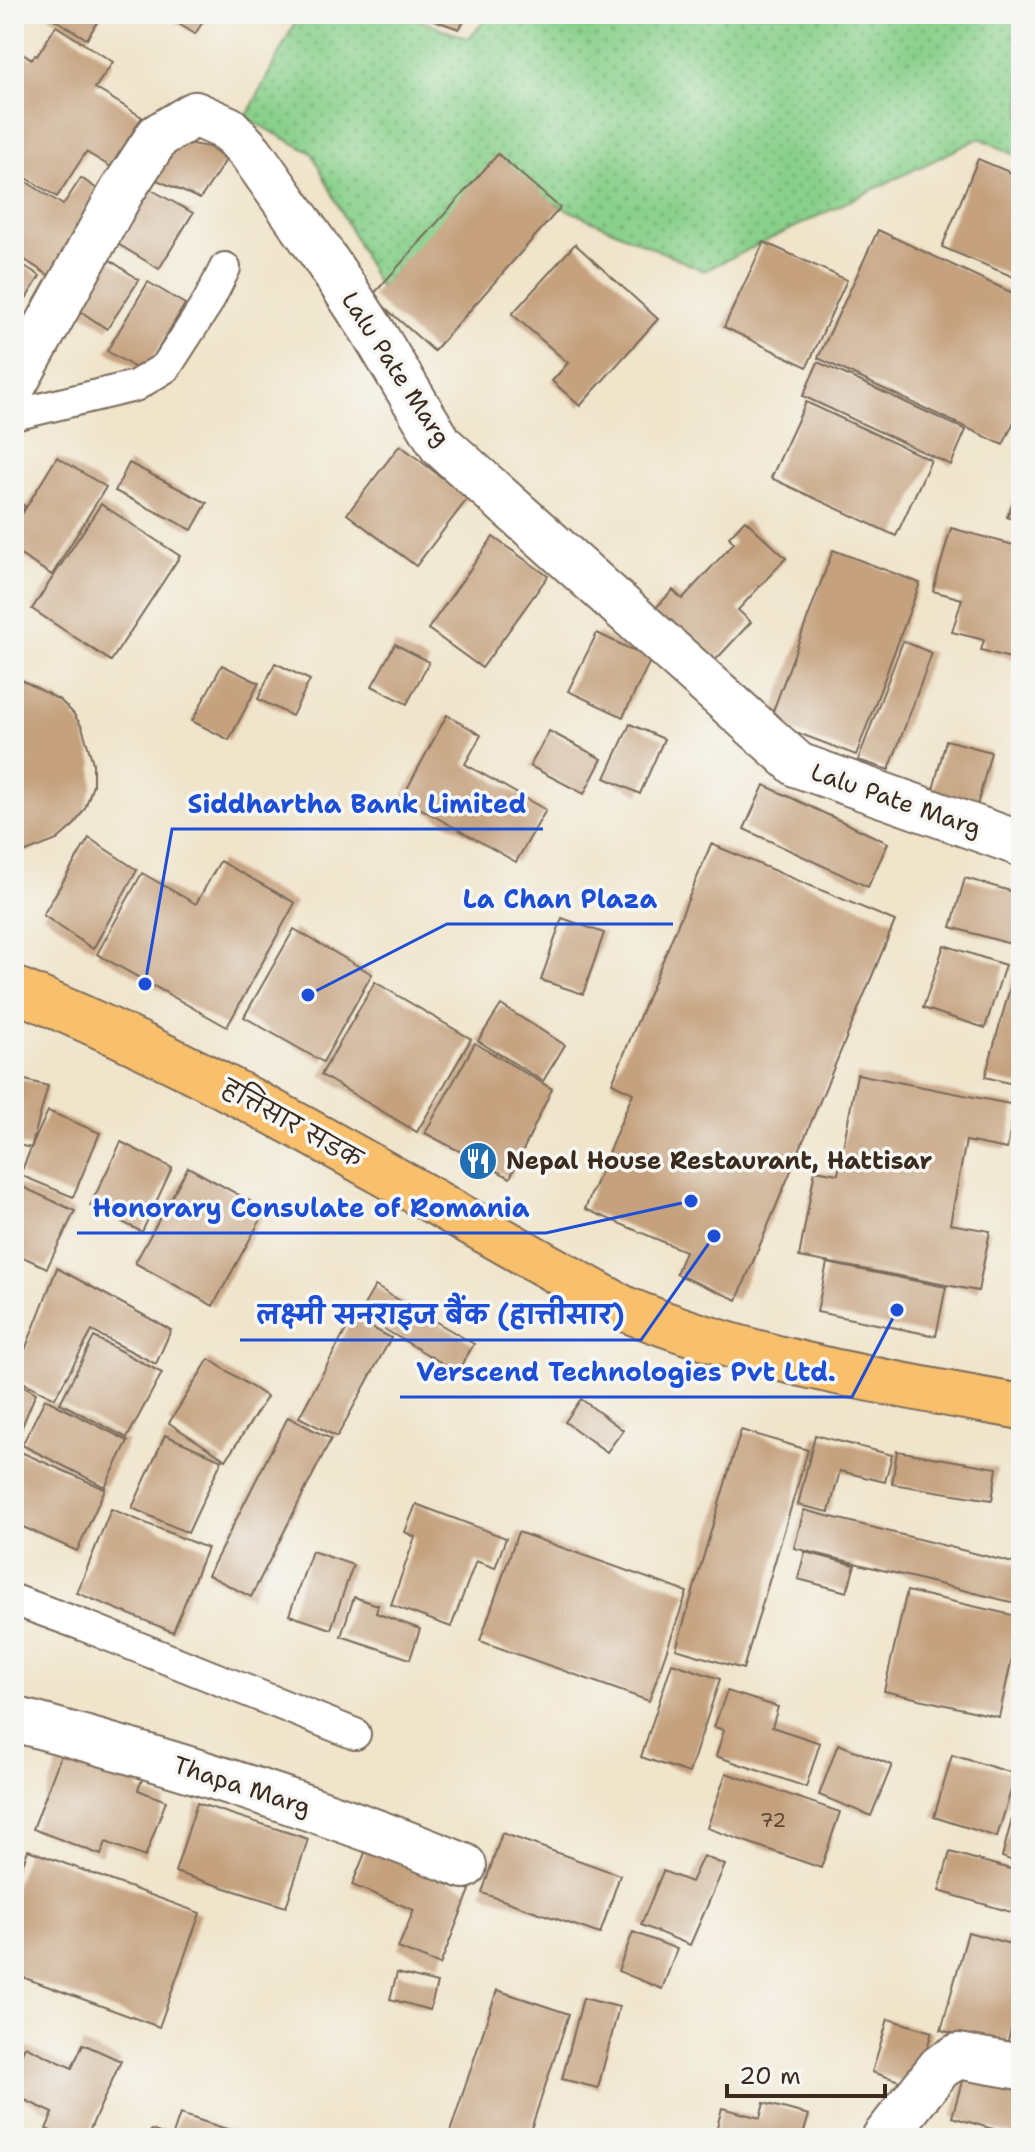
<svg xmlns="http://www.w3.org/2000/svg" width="1035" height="2152" viewBox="0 0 1035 2152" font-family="'Shantell Sans','Playpen Sans Deva',sans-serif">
	<defs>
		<pattern id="grass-dots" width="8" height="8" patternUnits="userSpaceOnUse" patternTransform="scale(2)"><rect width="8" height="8" fill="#89d08b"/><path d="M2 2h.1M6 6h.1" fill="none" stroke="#71a971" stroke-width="1.8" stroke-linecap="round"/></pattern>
	</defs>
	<rect width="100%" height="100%" fill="#f6f6f2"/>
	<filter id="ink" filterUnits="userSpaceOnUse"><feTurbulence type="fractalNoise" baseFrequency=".0125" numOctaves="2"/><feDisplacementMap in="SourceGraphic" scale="16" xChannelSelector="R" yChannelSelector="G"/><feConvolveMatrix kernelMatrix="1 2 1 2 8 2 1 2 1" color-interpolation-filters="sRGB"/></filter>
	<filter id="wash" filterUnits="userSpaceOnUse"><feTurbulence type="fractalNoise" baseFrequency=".006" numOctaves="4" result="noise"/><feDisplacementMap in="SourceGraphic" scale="32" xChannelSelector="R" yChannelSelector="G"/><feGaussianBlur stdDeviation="1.8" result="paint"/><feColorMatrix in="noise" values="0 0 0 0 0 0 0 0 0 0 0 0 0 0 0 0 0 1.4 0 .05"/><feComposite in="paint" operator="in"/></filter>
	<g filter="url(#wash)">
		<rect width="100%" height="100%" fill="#f0e4ca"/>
		<polygon fill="url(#grass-dots)" stroke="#627d54" stroke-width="2" points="299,14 404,14 469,39 490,14 1021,14 1021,158 980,138 704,271 519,188 380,289 312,153 246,118"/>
		<g id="blocks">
			<g fill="#c5a17e">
				<polygon points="46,14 102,14 87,39"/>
				<polygon points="163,14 208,14 195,34"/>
				<polygon points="417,14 469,14 459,29"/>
				<polygon points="56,26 113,62 95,88 142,117 111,167 86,152 57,197 14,170 14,53 18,57 21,53 32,59 35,55 37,56"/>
				<polygon points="185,143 209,147 226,160 200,199 148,176 164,157"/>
				<polygon points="498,154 560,208 434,351 372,296"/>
				<polygon points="978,159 1021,177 1021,280 942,247"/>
				<polygon points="14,174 63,205 81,178 103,193 50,276 14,253"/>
				<polygon points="141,184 193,213 159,269 108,238"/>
				<polygon points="878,230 1021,297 1021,407 1003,445 818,358"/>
				<polygon points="764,242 847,280 807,367 724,327"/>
				<polygon points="575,244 658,319 580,406 552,381 568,363 512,314"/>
				<polygon points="100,253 139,280 107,329 68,303"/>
				<polygon points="14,259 40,276 14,318"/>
				<polygon points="148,282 185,304 144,373 107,351"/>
				<polygon points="818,362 966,430 951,465 803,396"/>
				<polygon points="806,402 931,460 896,536 771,478"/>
				<polygon points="400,445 468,498 416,566 347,514"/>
				<polygon points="57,457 106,487 52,575 14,551 14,527"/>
				<polygon points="129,463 207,503 192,530 115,491"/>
				<polygon points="1021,480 1021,523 1007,517"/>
				<polygon points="14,499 25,506 14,524"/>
				<polygon points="101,504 180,556 111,661 32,609"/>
				<polygon points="745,520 786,558 738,610 751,622 710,666 652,612 673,590 682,599 734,543 729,537"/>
				<polygon points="951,528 1021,547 1021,661 981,650 984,640 952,632 962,599 933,591"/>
				<polygon points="493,537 548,576 482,668 428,629"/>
				<polygon points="833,550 920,583 856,755 769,722"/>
				<polygon points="597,633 651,659 623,717 568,691"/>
				<polygon points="903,641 932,653 889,770 858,760"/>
				<polygon points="395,644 429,662 407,704 372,686"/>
				<polygon points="275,663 310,680 292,716 258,699"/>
				<polygon points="222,665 259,683 229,740 192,721"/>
				<polygon points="14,676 60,700 73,713 82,727 93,763 93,785 85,808 74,825 57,840 21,854 14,854"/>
				<polygon points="447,715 481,735 465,764 546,810 516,862 402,798"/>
				<polygon points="630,724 664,739 640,794 605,778"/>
				<polygon points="549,731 602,759 584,794 530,766"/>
				<polygon points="946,740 991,752 976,810 931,798"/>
				<polygon points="764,785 888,843 868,887 744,829"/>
				<polygon points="89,838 137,870 93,949 43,915"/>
				<polygon points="711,844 895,921 737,1300 676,1274 685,1251 585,1209 633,1093 612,1083"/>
				<polygon points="220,861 295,903 227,1027 97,954 142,873 196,904"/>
				<polygon points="965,878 1021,894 1021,947 951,927"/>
				<polygon points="562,918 604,933 583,994 541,980"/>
				<polygon points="294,929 372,974 323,1062 244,1017"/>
				<polygon points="944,945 1005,965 985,1028 923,1008"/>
				<polygon points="1020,952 1021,952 1021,1086 985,1077"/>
				<polygon points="375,982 471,1039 417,1132 321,1075"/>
				<polygon points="501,1005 565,1045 543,1081 478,1041"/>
				<polygon points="475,1043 552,1089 510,1178 425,1133"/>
				<polygon points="857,1074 1015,1105 1007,1149 966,1141 950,1224 990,1231 978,1291 799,1257 815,1170 838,1174"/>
				<polygon points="14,1077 48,1086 31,1148 48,1111 100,1133 73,1197 20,1175 31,1148 14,1144"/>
				<polygon points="121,1142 172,1168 142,1232 90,1206"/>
				<polygon points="188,1167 266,1210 213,1306 135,1263"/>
				<polygon points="14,1183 75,1211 47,1268 14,1253"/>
				<polygon points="827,1263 946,1287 936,1336 817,1312"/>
				<polygon points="57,1268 171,1330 156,1364 92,1331 55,1398 14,1378"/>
				<polygon points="375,1286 474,1344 457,1372 359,1314"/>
				<polygon points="14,1295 21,1298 14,1312"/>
				<polygon points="353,1317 391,1338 337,1437 299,1417"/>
				<polygon points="14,1328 24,1334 14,1358"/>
				<polygon points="94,1337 162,1373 127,1438 60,1403"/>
				<polygon points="209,1359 267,1397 226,1460 169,1423"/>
				<polygon points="14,1380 36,1393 16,1441 14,1440"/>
				<polygon points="45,1399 128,1441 105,1487 22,1445"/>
				<polygon points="581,1399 623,1430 607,1452 565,1422"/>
				<polygon points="288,1417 331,1439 251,1597 208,1575"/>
				<polygon points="741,1430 808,1450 743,1669 676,1649"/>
				<polygon points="165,1435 222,1460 188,1533 132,1508"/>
				<polygon points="815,1435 892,1455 885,1482 840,1471 829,1512 798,1505"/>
				<polygon points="14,1449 105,1489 77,1551 14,1523"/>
				<polygon points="897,1451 997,1468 992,1500 892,1484"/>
				<polygon points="416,1504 506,1538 495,1568 476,1561 451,1627 391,1605 415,1537 405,1532"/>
				<polygon points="111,1509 207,1548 173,1632 77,1593"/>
				<polygon points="804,1510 1021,1565 1021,1578 1015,1603 794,1548"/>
				<polygon points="518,1532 687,1592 649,1701 480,1641"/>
				<polygon points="312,1551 353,1565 331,1629 289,1615"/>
				<polygon points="805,1552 855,1565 847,1592 798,1579"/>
				<polygon points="907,1591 1021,1617 999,1717 884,1691"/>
				<polygon points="354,1597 378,1605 376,1613 420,1629 410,1659 341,1636"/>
				<polygon points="672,1663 720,1679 689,1773 641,1757"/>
				<polygon points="727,1691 778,1707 772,1727 820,1743 806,1787 716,1756 724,1730 714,1727"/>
				<polygon points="66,1742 145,1772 138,1790 166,1801 145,1857 106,1842 101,1855 33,1829"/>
				<polygon points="838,1744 892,1765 871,1816 819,1795"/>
				<polygon points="952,1755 1016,1774 997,1837 934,1817"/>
				<polygon points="726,1773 840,1812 821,1868 707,1828"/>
				<polygon points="1020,1788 1021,1788 1021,1864 1002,1857"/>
				<polygon points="197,1803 308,1839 286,1907 175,1872"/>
				<polygon points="502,1833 620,1875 600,1934 482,1893"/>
				<polygon points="367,1848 470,1890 440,1965 398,1948 414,1910 352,1885"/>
				<polygon points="28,1850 200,1913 159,2027 14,1974 14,1888"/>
				<polygon points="950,1852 1021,1872 1021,1915 939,1891"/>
				<polygon points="703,1856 725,1865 690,1945 641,1925 663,1871 691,1882"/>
				<polygon points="633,1932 677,1949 662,1989 618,1971"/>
				<polygon points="968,1932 1021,1947 1021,1991 1006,2048 941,2030"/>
				<polygon points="397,1973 437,1983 430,2010 390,1999"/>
				<polygon points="497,1990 569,2014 528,2138 448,2138"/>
				<polygon points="583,1998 619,2007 598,2088 562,2079"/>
				<polygon points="888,2019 932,2032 915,2086 872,2072"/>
				<polygon points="83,2044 121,2061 86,2138 66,2138 46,2129 53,2113 14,2095 14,2070 25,2046 72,2068"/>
				<polygon points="965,2071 1021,2088 1021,2138 1012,2138 1013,2135 952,2117"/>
				<polygon points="764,2103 809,2115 802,2138 714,2138 722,2108 760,2118"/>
				<polygon points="180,2114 239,2133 238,2138 148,2138 151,2130 172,2137"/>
			</g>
		</g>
	</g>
	<g filter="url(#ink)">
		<use href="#blocks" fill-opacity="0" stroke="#7a6b5a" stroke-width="2"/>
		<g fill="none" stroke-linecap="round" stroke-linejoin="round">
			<g stroke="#7a6b5a" stroke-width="34">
				<g id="service">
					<polyline points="14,415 135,386 166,367 208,302 225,268"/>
					<polyline points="14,1600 85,1626 355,1734"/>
				</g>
			</g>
			<g stroke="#7a6b5a" stroke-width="48">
				<g id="minor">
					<polyline points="14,385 122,191 158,136 195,114 229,129 251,153 320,251 372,330 441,445 798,765 1021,844"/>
					<path d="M14 1719C167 1760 317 1806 464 1866"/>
					<polyline points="884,2138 940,2067 958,2056 1021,2067"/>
				</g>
			</g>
			<g stroke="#7a6b5a" stroke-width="48">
				<path id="primary" d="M14 989C226 1074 425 1200 625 1309 753 1361 887 1383 1021 1407"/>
			</g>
			<use href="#service" stroke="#fff" stroke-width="30"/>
			<use href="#minor" stroke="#fff" stroke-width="44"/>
			<use href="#primary" stroke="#f8bf6c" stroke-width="44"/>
		</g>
	</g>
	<defs>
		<g id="restaurant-disc" transform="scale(2)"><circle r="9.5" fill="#1f6fb2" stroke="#f6f6f2"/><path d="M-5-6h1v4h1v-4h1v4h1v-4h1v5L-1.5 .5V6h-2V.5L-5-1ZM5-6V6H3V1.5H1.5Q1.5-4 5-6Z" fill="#fff"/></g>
	</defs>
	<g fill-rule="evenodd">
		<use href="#restaurant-disc" x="478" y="1161"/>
	</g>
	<g text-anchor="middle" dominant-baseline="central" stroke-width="7" stroke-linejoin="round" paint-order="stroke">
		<g font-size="20" fill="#5e4836">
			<text x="773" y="1820">72</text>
		</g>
		<g font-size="24" fill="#3b2a1e" stroke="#f6f6f2">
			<text transform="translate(396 369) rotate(57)">Lalu Pate Marg</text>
			<text transform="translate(896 800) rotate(19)">Lalu Pate Marg</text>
			<text transform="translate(292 1124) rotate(29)">हत्तिसार सडक</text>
			<text transform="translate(242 1786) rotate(18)">Thapa Marg</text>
		</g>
		<g font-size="24" font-weight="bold" fill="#3b2a1e" stroke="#f6f6f2" text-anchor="start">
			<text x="506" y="1161">Nepal House Restaurant, Hattisar</text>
		</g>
	</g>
	<path fill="none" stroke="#1d4ed8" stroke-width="3" d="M145 984L172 829H543M308 995L447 924H673M691 1201L546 1233H77M714 1236L641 1340H240M897 1310L852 1397H400"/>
	<g fill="#1d4ed8" stroke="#f6f6f2" stroke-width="3">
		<circle cx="145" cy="984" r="8"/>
		<circle cx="308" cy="995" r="8"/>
		<circle cx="691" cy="1201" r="8"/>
		<circle cx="714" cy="1236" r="8"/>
		<circle cx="897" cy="1310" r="8"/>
	</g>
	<g font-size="26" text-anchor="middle" font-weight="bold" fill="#1d4ed8" stroke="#f6f6f2" stroke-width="7" stroke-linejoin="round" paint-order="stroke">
		<text x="357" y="813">Siddhartha Bank Limited</text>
		<text x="560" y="908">La Chan Plaza</text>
		<text x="311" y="1217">Honorary Consulate of Romania</text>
		<text x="440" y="1324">लक्ष्मी सनराइज बैंक (हात्तीसार)</text>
		<text x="626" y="1381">Verscend Technologies Pvt Ltd.</text>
	</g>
	<rect width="1035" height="2152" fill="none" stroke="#f6f6f2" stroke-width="48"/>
	<path d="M727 2084v12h158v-12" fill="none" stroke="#3b2a1e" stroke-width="4"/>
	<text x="739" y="2084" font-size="24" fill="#3b2a1e" stroke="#f6f6f2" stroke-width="6" paint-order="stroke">20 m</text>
</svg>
